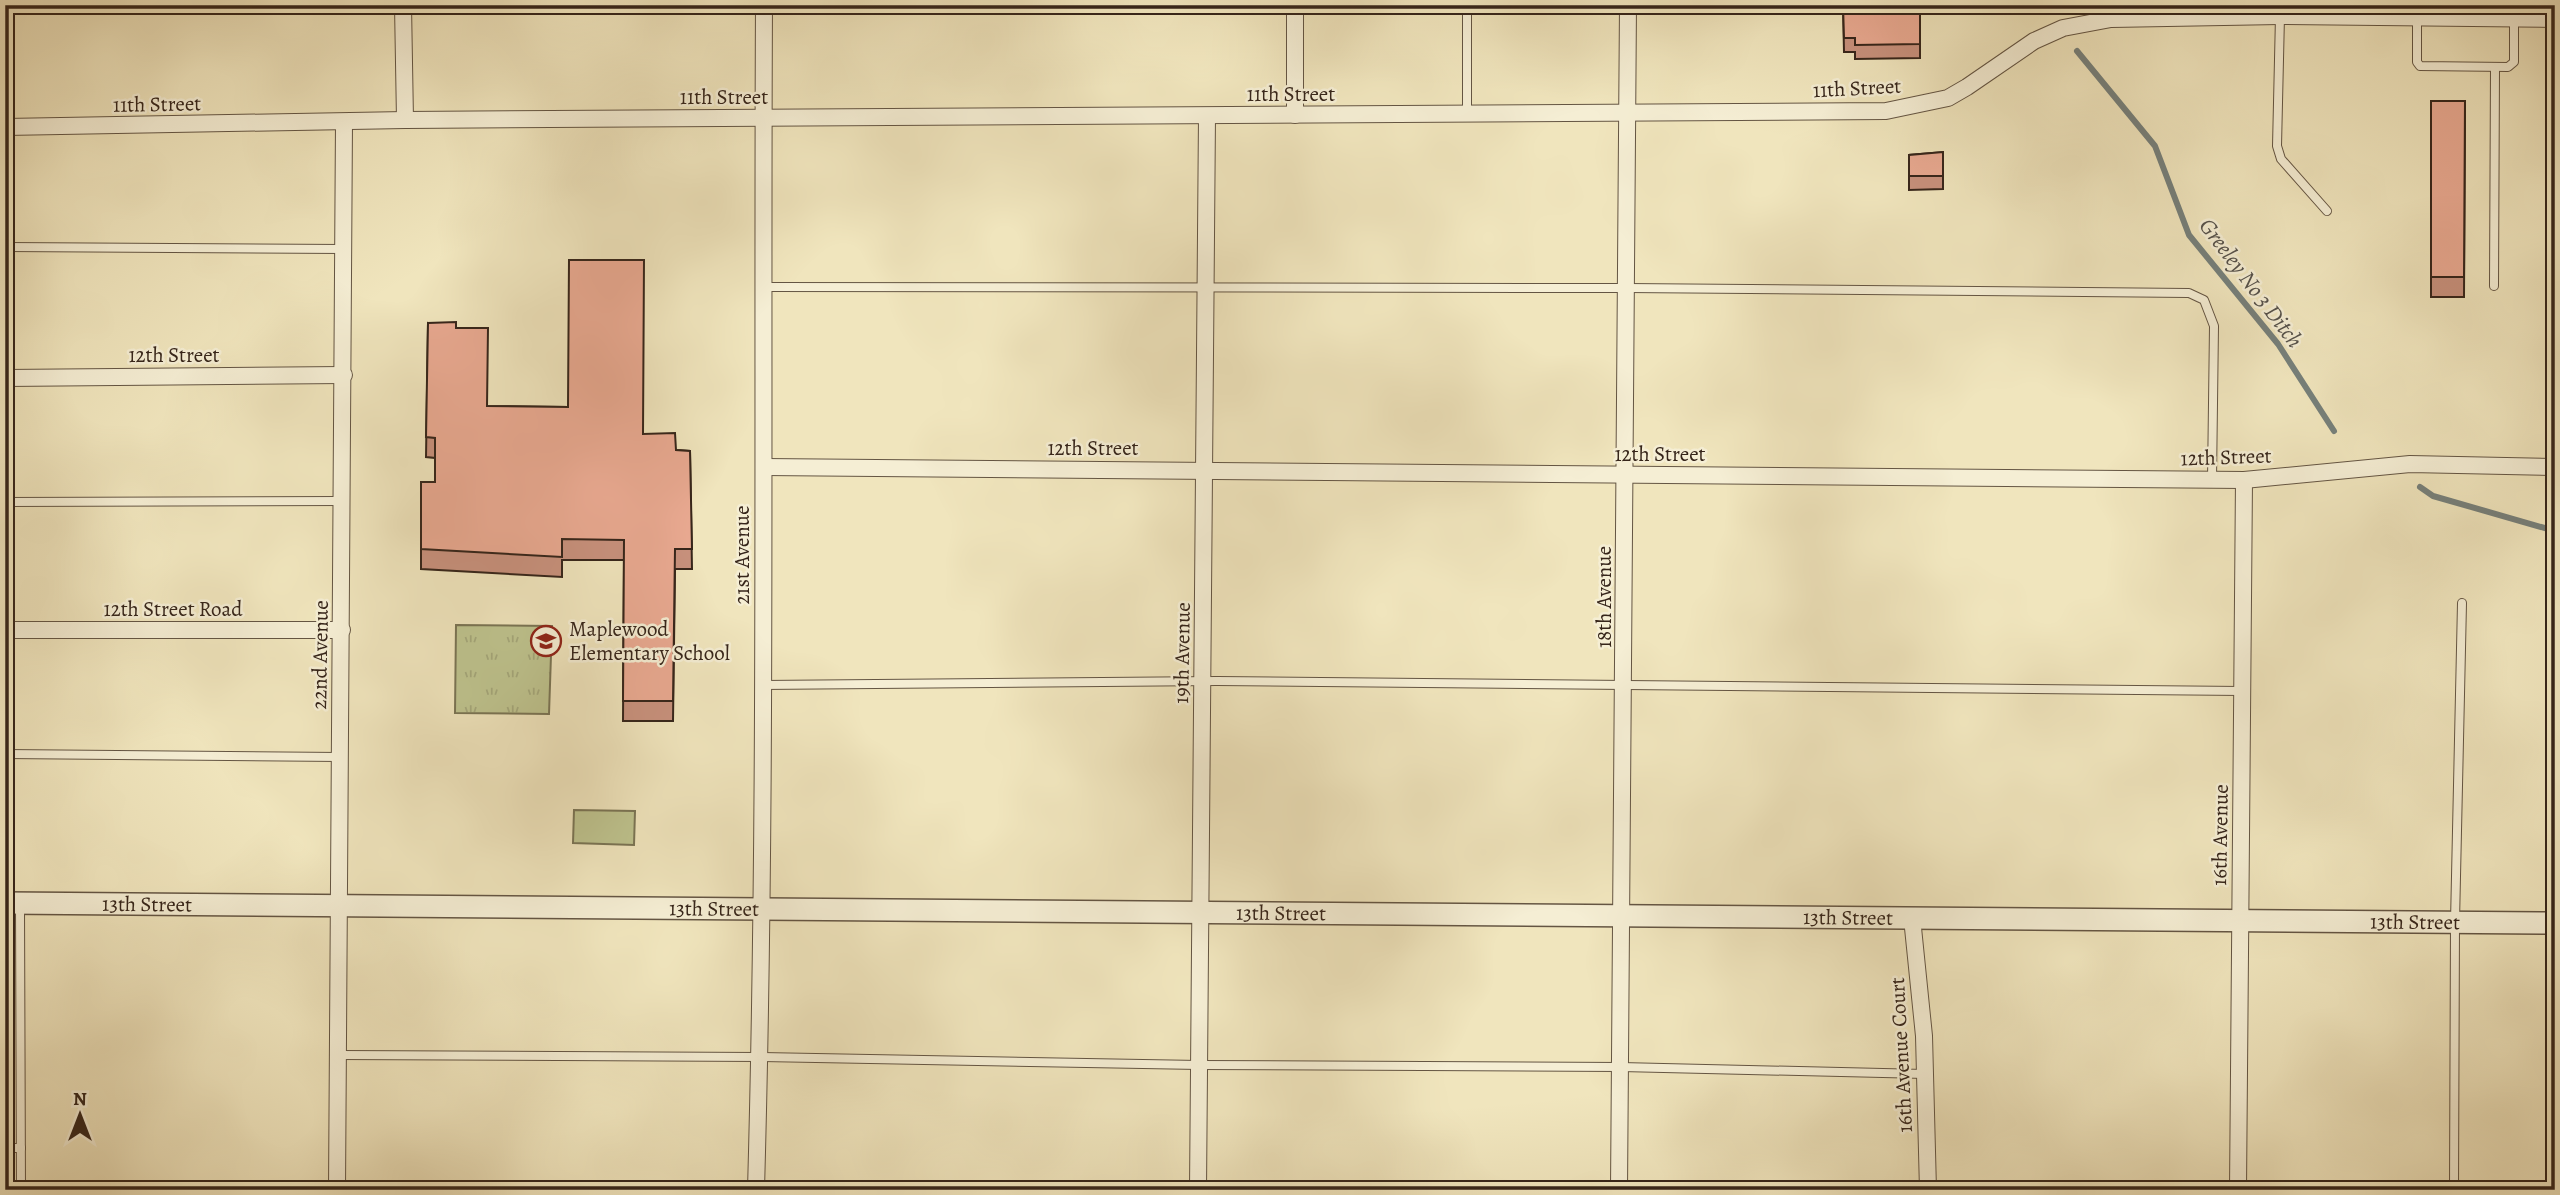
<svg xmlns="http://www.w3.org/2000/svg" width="2560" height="1195" viewBox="0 0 2560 1195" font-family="Alegreya,serif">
	<defs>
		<pattern id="park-tufts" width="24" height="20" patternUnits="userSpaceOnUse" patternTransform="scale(1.75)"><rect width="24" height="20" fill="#bec38e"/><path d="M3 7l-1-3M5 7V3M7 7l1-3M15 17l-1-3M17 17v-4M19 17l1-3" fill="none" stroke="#a4a77a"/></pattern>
	</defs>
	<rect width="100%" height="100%" fill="#f0e5bd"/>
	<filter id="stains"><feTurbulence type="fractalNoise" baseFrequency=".00286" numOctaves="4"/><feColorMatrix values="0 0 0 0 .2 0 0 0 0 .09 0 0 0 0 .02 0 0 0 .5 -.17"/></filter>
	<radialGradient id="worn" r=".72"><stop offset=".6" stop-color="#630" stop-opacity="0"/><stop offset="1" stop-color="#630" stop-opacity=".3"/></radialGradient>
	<polygon fill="url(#park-tufts)" stroke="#7a7454" stroke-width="2" points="456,625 552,626 549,714 455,713"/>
	<polygon fill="#bec38e" stroke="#7a7454" stroke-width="2" points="574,810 635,811 634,845 573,843"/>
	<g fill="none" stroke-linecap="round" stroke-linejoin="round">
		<g stroke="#76807b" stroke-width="6">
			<polyline points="2077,51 2155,146 2189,235 2278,344 2334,431"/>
			<polyline points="2420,487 2433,496 2555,531"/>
		</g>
		<g stroke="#645543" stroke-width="10">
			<g id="service">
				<polyline points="1467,5 1467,114"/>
				<polyline points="2280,16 2277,146 2281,159 2327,211"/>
				<polyline points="2417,18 2417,62 2420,66 2508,67 2514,62 2514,19"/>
				<polyline points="5,247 344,249"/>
				<polyline points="2494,286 2495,68"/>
				<polyline points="763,287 1627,288 2189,293 2204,300 2214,326 2212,480"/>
				<polyline points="5,502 343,501"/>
				<polyline points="762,685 1217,681 2242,691"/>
				<polyline points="5,754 340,757"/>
				<polyline points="20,906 21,1190"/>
				<polyline points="339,1055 760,1057 1199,1065 1621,1067 1925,1074"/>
				<polyline points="5,1148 21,1148"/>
				<polyline points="2454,1190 2455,922 2462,603"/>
			</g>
		</g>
		<g stroke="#645543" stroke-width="18">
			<g id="minor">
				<polyline points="403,5 405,120"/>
				<polyline points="1295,115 1295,5"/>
				<polyline points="5,127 405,120 1886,111 1948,98 1967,87 2034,41 2063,28 2111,19 2280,16 2555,19"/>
				<polyline points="5,378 344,375"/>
				<polyline points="764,467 2244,480 2410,464 2555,467"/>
				<polyline points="5,630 342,630"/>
				<polyline points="1912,918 1924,1036 1928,1190"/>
				<polyline points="337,1190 344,122"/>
				<path d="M756 1190C767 795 762 400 764 5"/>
				<polyline points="1198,1190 1207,116"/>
				<polyline points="1619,1190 1628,5"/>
				<polyline points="2238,1190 2244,480"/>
			</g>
		</g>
		<g stroke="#645543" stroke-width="24">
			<g id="tertiary">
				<path id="s1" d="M5 903 2555 923"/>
			</g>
		</g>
		<use href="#service" stroke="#f5eed4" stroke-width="8"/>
		<use href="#minor" stroke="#f5eed4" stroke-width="16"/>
		<use href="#tertiary" stroke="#f5eed4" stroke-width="21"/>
	</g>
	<g fill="#c8917d" stroke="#36251a" stroke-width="2">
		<polygon points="1843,5 1874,10 1876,12 1920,12 1920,58 1855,59 1855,52 1844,52"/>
		<polygon points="2431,101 2465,101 2464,297 2431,297"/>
		<polygon points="1943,152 1943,189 1909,190 1909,155"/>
		<polygon points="428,323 456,328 487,406 568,407 643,434 676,450 690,451 692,569 675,569 673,721 623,721 624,560 562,560 562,577 421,569 421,482 435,482 435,458 426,457"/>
	</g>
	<g fill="#e9a991" stroke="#36251a" stroke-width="2">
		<polygon points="1843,5 1874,5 1874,10 1876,12 1920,12 1920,44 1855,45 1855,38 1844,38"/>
		<polygon points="2431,101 2465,101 2464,277 2431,277"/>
		<polygon points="1943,152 1943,176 1909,176 1909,155"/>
		<polygon points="569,260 644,260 643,434 675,433 676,450 690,451 692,549 675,549 673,701 623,701 624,540 562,539 562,557 421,549 421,482 435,482 435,438 426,437 428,323 456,322 456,328 488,328 487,406 568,407"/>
	</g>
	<defs>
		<g id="school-ring" transform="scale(1.575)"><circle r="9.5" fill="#f5eed4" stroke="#8f2418" stroke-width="1.5"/><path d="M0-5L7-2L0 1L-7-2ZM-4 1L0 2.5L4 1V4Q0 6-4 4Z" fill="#8f2418"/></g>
	</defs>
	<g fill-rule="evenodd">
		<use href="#school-ring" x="546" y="641"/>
	</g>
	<g text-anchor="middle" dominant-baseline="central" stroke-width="5" stroke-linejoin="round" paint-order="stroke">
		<g font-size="21" fill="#36251a" stroke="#f5eed4">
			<text transform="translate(1857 88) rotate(-3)">11th Street</text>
			<text x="1291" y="94">11th Street</text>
			<text x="724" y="97">11th Street</text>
			<text transform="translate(157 104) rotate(-1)">11th Street</text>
			<text x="174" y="355">12th Street</text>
			<text x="1093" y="448">12th Street</text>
			<text x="1660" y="454">12th Street</text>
			<text transform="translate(2226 457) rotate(-2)">12th Street</text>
			<text transform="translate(742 555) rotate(-90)">21st Avenue</text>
			<text transform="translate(1604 597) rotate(-90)">18th Avenue</text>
			<text x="173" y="609">12th Street Road</text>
			<text transform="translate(1182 653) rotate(-89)">19th Avenue</text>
			<text transform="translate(320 655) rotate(-89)">22nd Avenue</text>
			<text transform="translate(2220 835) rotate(-89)">16th Avenue</text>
			<text stroke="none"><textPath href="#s1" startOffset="142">13th Street</textPath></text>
			<text stroke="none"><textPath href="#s1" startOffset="709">13th Street</textPath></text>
			<text stroke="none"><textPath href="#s1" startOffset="1276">13th Street</textPath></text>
			<text stroke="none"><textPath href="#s1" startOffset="1843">13th Street</textPath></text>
			<text stroke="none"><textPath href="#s1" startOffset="2410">13th Street</textPath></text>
			<text transform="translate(1901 1055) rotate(-93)">16th Avenue Court</text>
		</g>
		<g font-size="21" fill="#36251a" stroke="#f5eed4" text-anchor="start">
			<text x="569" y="629">Maplewood<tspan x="569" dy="24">Elementary School</tspan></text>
		</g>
		<g font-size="23" font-style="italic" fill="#56524b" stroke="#f5eed4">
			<text transform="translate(2251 283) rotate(53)">Greeley No 3 Ditch</text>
		</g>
	</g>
	<rect width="2560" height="1195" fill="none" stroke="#f0e5bd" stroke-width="28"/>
	<rect x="7" y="7" width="2546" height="1181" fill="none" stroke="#36251a" stroke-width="3.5"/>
	<rect x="14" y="14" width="2532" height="1167" fill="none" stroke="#36251a" stroke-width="2"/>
	<g transform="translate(80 1115)" stroke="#f5eed4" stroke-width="5" paint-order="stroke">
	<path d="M0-5L12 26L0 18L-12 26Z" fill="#36251a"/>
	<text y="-10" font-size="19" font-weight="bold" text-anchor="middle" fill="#36251a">N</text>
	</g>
	<rect width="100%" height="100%" filter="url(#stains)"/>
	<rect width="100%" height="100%" fill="url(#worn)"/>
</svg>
